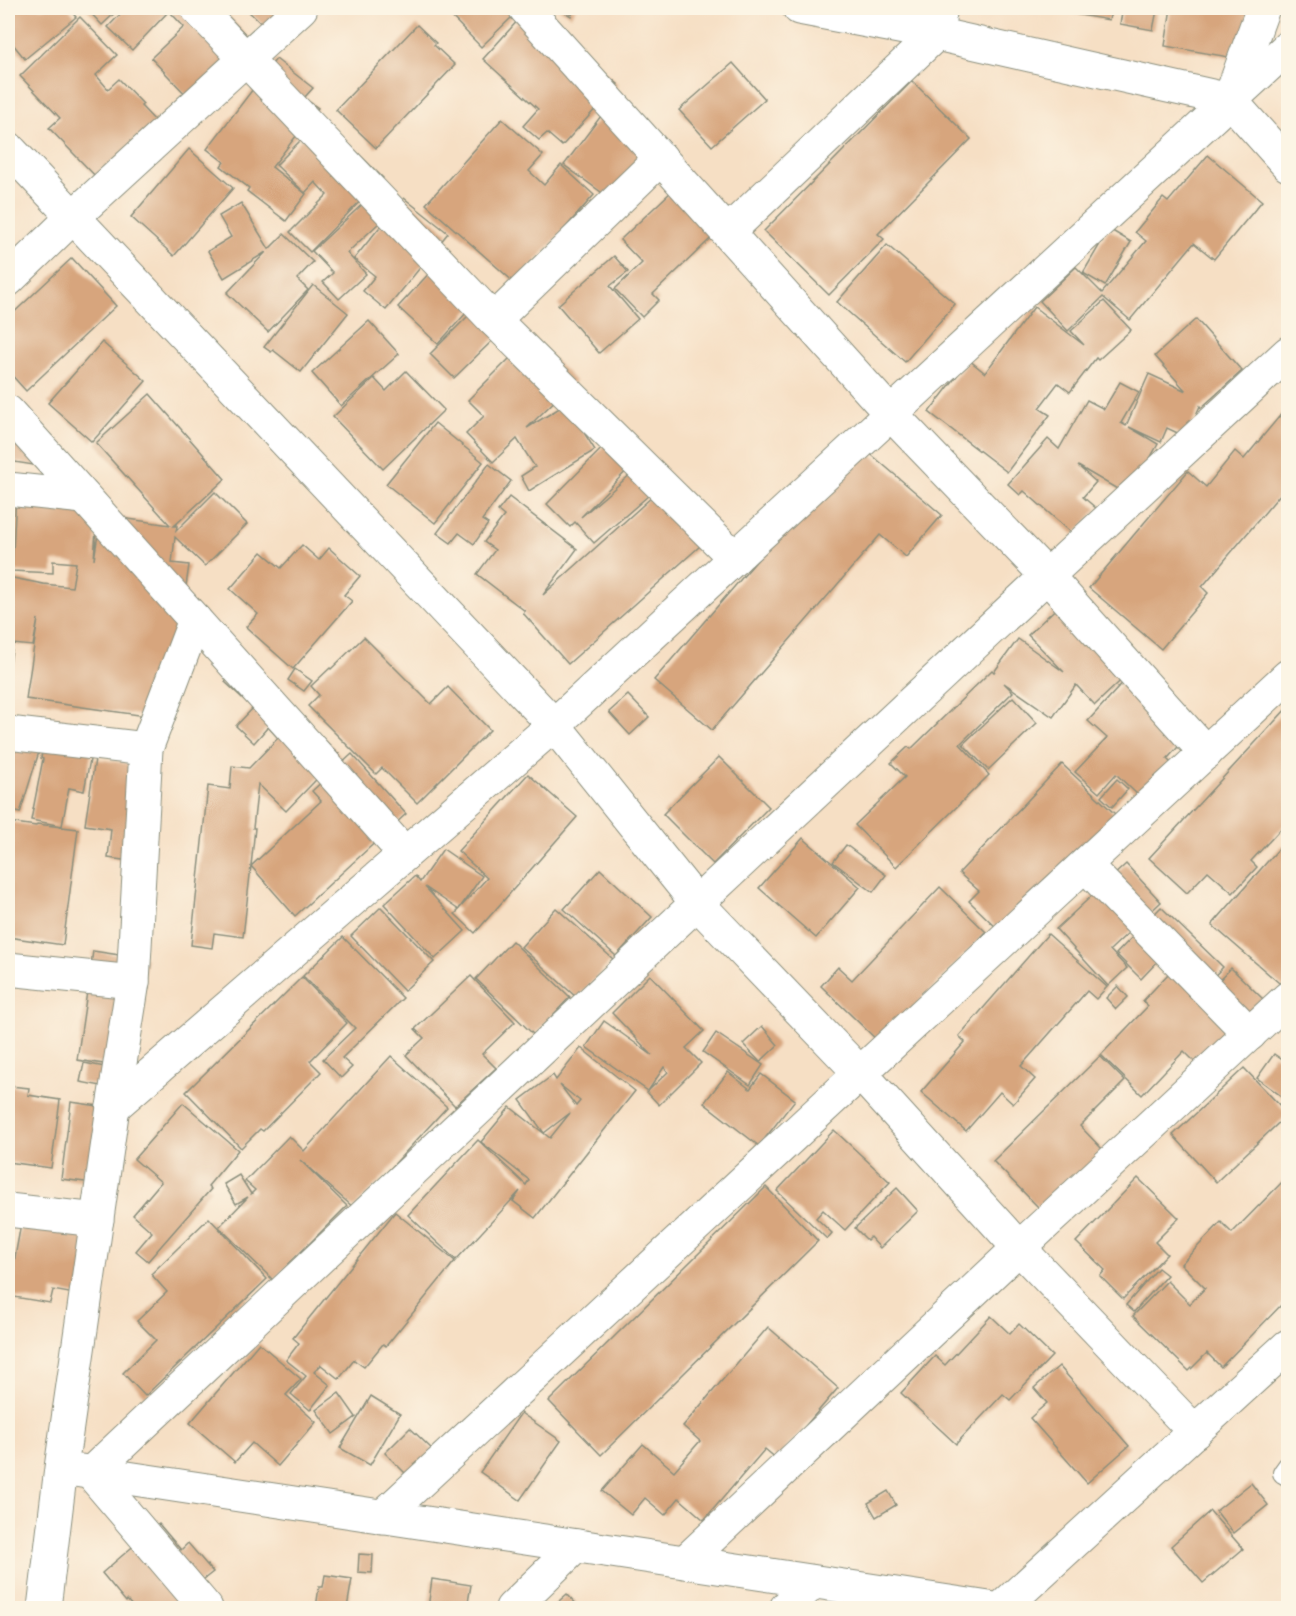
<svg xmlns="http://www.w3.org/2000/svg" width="1296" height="1616" viewBox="0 0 1296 1616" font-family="Pangolin,sans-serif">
	<rect width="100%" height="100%" fill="#fcf5e5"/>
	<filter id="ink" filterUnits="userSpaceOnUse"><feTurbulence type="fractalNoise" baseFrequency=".0167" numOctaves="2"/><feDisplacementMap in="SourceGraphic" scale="12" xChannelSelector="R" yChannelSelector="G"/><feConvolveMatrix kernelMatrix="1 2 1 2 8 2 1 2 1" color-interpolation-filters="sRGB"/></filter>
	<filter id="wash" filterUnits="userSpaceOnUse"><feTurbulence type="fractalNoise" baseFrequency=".008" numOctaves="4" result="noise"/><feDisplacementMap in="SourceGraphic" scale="24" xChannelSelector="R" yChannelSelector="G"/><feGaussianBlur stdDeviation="1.35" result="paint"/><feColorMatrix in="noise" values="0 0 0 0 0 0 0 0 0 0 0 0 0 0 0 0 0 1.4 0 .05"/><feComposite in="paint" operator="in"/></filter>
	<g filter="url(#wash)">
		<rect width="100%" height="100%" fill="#f6dfc4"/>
		<g id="blocks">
			<g fill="#d7a57d" fill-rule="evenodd">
				<polygon points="8,8 68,8 76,17 25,59 8,38"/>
				<polygon points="86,8 120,8 102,25"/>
				<polygon points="126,8 162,8 167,13 132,50 108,27"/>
				<polygon points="176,8 220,8 252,41 190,99 151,58 184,27 171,13"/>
				<polygon points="245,8 291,8 269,31"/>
				<polygon points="459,8 504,8 513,16 481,47 451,16"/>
				<polygon points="529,8 618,84 562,146 547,133 539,140 523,126 538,109 483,59"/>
				<polygon points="558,8 576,8 571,16"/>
				<polygon points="1051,8 1112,8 1109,20 1050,10"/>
				<polygon points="1123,8 1170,8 1169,12 1157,10 1153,30 1120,24"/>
				<polygon points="1171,8 1249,8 1240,59 1165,46"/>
				<polygon points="80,17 117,55 96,75 108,89 119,79 143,104 141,106 158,124 100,181 49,128 60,118 20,76"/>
				<polygon points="417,25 436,43 434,45 455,65 376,148 336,110"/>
				<polygon points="276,59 313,88 304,98 318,108 272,167 306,194 286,221 247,191 249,188 221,166 224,162 207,149"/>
				<polygon points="733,63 765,99 712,146 679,110"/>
				<polygon points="912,81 971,139 878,234 884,239 829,295 764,231"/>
				<polygon points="610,104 657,138 612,200 564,165"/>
				<polygon points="502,119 543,155 529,171 544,185 561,165 594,195 516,284 426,204"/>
				<polygon points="317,124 351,146 383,178 310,252 290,232 327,195 315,182 305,193 276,165"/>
				<polygon points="189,149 233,188 174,256 131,217"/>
				<polygon points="1208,155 1262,201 1214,259 1194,243 1130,320 1103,297 1068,331 1040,301 1076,267 1102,293 1146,241 1135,232 1163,198 1168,202"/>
				<polygon points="689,175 731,219 653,294 659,300 642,317 615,289 642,263 620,240"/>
				<polygon points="383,185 400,203 404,198 448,233 386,310 363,291 375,276 354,259 396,207 347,253 366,274 339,299 323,282 333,273 312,251"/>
				<polygon points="241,203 269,249 284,234 313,262 297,279 308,290 268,332 227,293 266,252 224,278 208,251 231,237 219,216"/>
				<polygon points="1109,229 1131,242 1105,286 1083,273"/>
				<polygon points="887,245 955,304 905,362 837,302"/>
				<polygon points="446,255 486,291 438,344 398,307"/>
				<polygon points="614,256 628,272 610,286 638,319 599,353 558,305"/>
				<polygon points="72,258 116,306 26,391 8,371 8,318"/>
				<polygon points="313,285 348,313 301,372 273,350 271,352 264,347"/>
				<polygon points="488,296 495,338 454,378 430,354"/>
				<polygon points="1104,301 1131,330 1098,360 1096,358 1070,392 1058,383 1039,408 1050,415 1007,472 929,412 969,360 985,373 1034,307 1084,345 1071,331"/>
				<polygon points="1196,319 1242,371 1201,408 1200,406 1186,437 1167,428 1161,442 1129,427 1158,444 1129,496 1078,466 1096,482 1083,497 1097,509 1074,535 1024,491 1020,495 1008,484 1048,439 1059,449 1087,400 1104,409 1120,382 1139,392 1121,423 1126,426 1149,374 1186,391 1155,356"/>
				<polygon points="369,321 399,354 341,406 312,373"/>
				<polygon points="532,336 575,381 527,428 566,404 595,450 529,491 521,476 535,467 517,439 493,462 466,434 484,416 468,400"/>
				<polygon points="102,342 146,381 92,442 48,403"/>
				<polygon points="406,371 444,410 383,469 333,417 374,378 386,391"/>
				<polygon points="150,394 225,479 174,526 177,526 176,531 215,492 247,524 205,566 175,537 172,563 189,565 167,719 26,699 38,619 33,646 13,644 9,670 8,670 8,577 43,584 72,587 76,563 53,561 53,573 12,571 16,494 98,499 94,560 101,515 170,525 96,443"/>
				<polygon points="1288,406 1288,485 1202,587 1208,593 1161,649 1089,588 1188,471 1206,487 1235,451 1244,459"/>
				<polygon points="435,423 483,462 435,523 386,484"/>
				<polygon points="13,430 46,467 8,461"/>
				<polygon points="616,434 639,458 581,517 646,461 664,482 594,543 575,522 570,527 547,504"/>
				<polygon points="866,450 942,515 906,557 880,535 712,730 654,680 821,486"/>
				<polygon points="489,464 511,481 482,520 488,524 474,544 459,533 451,543 437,533"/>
				<polygon points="8,487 13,487 9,529 8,528"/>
				<polygon points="663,487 709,538 568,664 523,613 525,611 477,574 495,550 484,542 504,516 498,511 509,497 577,549 543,595"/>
				<polygon points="302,545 319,560 329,548 360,576 344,595 352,601 293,669 246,627 258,614 230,589 262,552 281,568"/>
				<polygon points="1069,596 1135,667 1095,705 1076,685 1053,717 1004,683 1013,692 960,744 989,775 896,867 855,825 905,777 891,763 908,747 911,749 992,670 994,672 1018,639 1064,672 1028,635"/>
				<polygon points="364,637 431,704 448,687 490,730 417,803 382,768 376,774 308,706 319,695 311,686 330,668 331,669"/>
				<polygon points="245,662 340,755 286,811 258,784 253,828 255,828 251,866 321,801 312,791 352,754 406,814 295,916 251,866 243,937 214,933 212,948 191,945 208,786 230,789 232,766 249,768 278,738 268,727 254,743 236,726 253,708 225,682"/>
				<polygon points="1138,666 1188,736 1167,759 1171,763 1140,797 1116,774 1099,793 1075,772 1107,738 1088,721"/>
				<polygon points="295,669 312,681 304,691 288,680"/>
				<polygon points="628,695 649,717 630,735 609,712"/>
				<polygon points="1013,697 1037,723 988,770 963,744"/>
				<polygon points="1288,707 1288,821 1251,861 1257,867 1233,893 1208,871 1187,893 1149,858"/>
				<polygon points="8,729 43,739 20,813 8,809"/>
				<polygon points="45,735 93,744 84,791 69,788 62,826 31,820 43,759 41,758"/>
				<polygon points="719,757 769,807 713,864 663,814"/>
				<polygon points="95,759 139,765 138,862 108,858 111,829 85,825"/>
				<polygon points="1062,764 1115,814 1002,933 969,901 979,891 959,873"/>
				<polygon points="528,774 577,817 475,933 455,914 459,910 425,887 465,931 435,959 384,904 415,876 420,882 443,849 482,876 459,909 487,878 458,851"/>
				<polygon points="1117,779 1128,789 1112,807 1101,797"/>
				<polygon points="8,822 36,826 37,824 78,829 63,945 8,937"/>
				<polygon points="803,838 860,887 816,938 759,888"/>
				<polygon points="846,845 886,875 873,892 833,862"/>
				<polygon points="1282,845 1288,851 1288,986 1286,989 1212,925"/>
				<polygon points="1126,864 1161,902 1110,950 1127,968 1108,986 1056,929"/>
				<polygon points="600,869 652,917 616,956 564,909"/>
				<polygon points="940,887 986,932 880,1043 821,986 838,967 852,980"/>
				<polygon points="381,907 434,962 404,991 351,936"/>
				<polygon points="1161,907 1223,967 1202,989 1237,1022 1197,1064 1184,1051 1142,1095 1101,1055 1148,1006 1143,1001 1169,973 1157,962 1141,979 1116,954"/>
				<polygon points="556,908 613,959 577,998 521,947"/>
				<polygon points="1048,934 1107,987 1096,999 1087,991 1021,1066 1035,1079 1013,1104 1000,1092 966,1131 921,1092 965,1042 959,1036"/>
				<polygon points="343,937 403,998 342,1058 352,1067 341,1078 323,1059 355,1028 303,976"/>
				<polygon points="512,941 570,997 534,1035 476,979"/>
				<polygon points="93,951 146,959 131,1068 77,1060"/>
				<polygon points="1231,968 1263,999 1240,1022 1208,992"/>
				<polygon points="650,975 704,1031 686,1048 701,1063 659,1105 647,1092 668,1072 664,1067 648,1091 586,1047 604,1021 652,1055 612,1013"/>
				<polygon points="471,976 515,1022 482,1054 496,1068 455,1106 406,1055 424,1038 415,1029"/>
				<polygon points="302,977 347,1023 310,1061 321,1072 263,1131 260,1129 241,1148 186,1092"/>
				<polygon points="1118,986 1128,997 1116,1009 1106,998"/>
				<polygon points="762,1026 778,1045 760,1062 743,1044"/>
				<polygon points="716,1033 763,1065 750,1085 703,1052"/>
				<polygon points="1288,1047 1288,1059 1282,1053"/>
				<path d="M581 1048 635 1091 535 1218 513 1201 520 1191 456 1260 408 1215 478 1140 526 1185 529 1180 481 1142 510 1107 550 1138 570 1113 544 1133 520 1100 553 1075 556 1080ZM560 1085 580 1101 576 1106Z"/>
				<polygon points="1274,1054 1288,1064 1288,1101 1257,1078"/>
				<polygon points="391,1056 447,1107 354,1208 300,1160 347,1206 273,1280 219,1227 248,1197 236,1204 224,1184 239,1175 251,1194 255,1190 245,1181 289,1136 304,1151"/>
				<polygon points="1100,1056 1125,1081 1080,1126 1104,1151 1042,1211 993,1161"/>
				<polygon points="84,1063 121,1070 117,1089 80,1082"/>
				<polygon points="1244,1068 1288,1114 1216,1182 1173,1135"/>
				<polygon points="728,1072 750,1089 761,1074 795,1100 759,1146 704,1103"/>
				<polygon points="10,1086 29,1088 28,1095 60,1100 51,1168 8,1162 8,1101"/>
				<polygon points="71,1102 112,1108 101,1184 61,1179"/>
				<polygon points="183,1103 238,1150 208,1186 211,1189 148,1261 136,1251 152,1232 133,1215 161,1182 134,1159"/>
				<polygon points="834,1130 890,1182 845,1230 823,1210 816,1218 832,1233 827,1239 777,1191"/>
				<polygon points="1288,1176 1288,1298 1221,1367 1207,1353 1189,1371 1133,1316 1167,1281 1190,1304 1205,1288 1181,1264 1221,1222 1232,1233"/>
				<polygon points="1138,1178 1179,1218 1155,1242 1167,1254 1123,1299 1100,1276 1105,1270 1076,1242"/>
				<polygon points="766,1187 818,1241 601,1455 549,1401"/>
				<polygon points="897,1188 918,1211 880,1248 870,1237 867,1240 855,1228"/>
				<polygon points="24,1207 104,1222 91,1297 53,1290 50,1303 8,1296"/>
				<polygon points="395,1212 455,1261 386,1346 383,1344 364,1367 354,1360 339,1379 321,1365 314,1372 330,1385 310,1410 291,1394 306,1376 286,1360 299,1343 293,1338"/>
				<polygon points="209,1218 267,1279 145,1396 123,1373 156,1340 137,1321 167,1292 151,1274"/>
				<polygon points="1158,1268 1167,1275 1134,1312 1126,1305"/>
				<polygon points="991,1316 1010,1334 1019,1324 1052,1356 1010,1400 1003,1394 956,1444 901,1393 935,1356 945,1365"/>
				<polygon points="768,1327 838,1388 777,1459 765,1449 704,1520 679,1498 665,1515 645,1498 631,1515 602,1491 643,1444 674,1471 700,1441 683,1426"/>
				<polygon points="259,1343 301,1379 286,1395 316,1422 278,1466 252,1443 235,1462 190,1423"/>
				<polygon points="1059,1366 1129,1446 1087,1483 1030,1418 1047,1403 1034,1388"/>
				<polygon points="339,1393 356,1417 333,1434 316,1410"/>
				<polygon points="371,1396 400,1414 370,1465 340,1448"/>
				<polygon points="521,1413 561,1441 520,1500 480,1472"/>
				<polygon points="410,1428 433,1450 408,1476 385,1453"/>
				<polygon points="1251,1483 1268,1505 1233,1533 1216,1511"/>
				<polygon points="888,1491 896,1505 876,1517 868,1503"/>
				<polygon points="1210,1511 1243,1549 1203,1583 1171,1546"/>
				<polygon points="159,1524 181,1550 188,1543 213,1572 199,1583 200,1608 153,1608 152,1607 134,1608 127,1600 126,1602 102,1573"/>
				<polygon points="359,1554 373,1555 372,1573 358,1572"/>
				<polygon points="325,1575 352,1579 347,1608 316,1608 319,1587 323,1587"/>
				<polygon points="432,1579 471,1585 467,1608 428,1608"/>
				<polygon points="567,1594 580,1608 551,1608"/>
			</g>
		</g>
	</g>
	<g filter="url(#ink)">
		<use href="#blocks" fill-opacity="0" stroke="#8a8e7c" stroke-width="1.5"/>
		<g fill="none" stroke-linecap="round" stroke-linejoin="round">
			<g stroke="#8a8e7c" stroke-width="22">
				<polyline id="lane" points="1288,1466 1283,1473 1288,1476"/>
			</g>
			<g stroke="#8a8e7c" stroke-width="35">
				<g id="street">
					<polyline points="197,8 494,320 735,558"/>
					<polyline points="525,8 891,414 1047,576 1206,753"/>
					<polyline points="799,8 936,34 1230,100 1288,165"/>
					<polyline points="1231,96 1263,8"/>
					<polyline points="8,148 554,725 697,903 860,1073 1019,1248 1195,1432"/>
					<polyline points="728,232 936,34 941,8"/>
					<polyline points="8,280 73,217 301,8"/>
					<polyline points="494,320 661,158"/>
					<polyline points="8,412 405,854"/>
					<polyline points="8,489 84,497"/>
					<polyline points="8,733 146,749"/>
					<polyline points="1085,865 1250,1034"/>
					<polyline points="8,969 133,982"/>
					<polyline points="113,1107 554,725 1288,47"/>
					<polyline points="8,1210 97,1220"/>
					<polyline points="81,1471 989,1608"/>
					<polyline points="382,1517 1288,676"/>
					<polyline points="685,1562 1019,1248 1288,998"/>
					<polyline points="44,1608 61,1468 113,1107 133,982 146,749 195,620"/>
					<polyline points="206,1608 91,1473 697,903 1047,576 1288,353"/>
					<polyline points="512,1608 576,1546"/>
					<polyline points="786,1608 813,1582"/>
					<polyline points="1002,1608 1288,1346"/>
				</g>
			</g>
			<use href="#lane" stroke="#fff" stroke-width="20"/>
			<use href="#street" stroke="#fff" stroke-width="33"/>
		</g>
	</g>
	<rect width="1296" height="1616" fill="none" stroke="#fcf5e5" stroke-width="30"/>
</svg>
